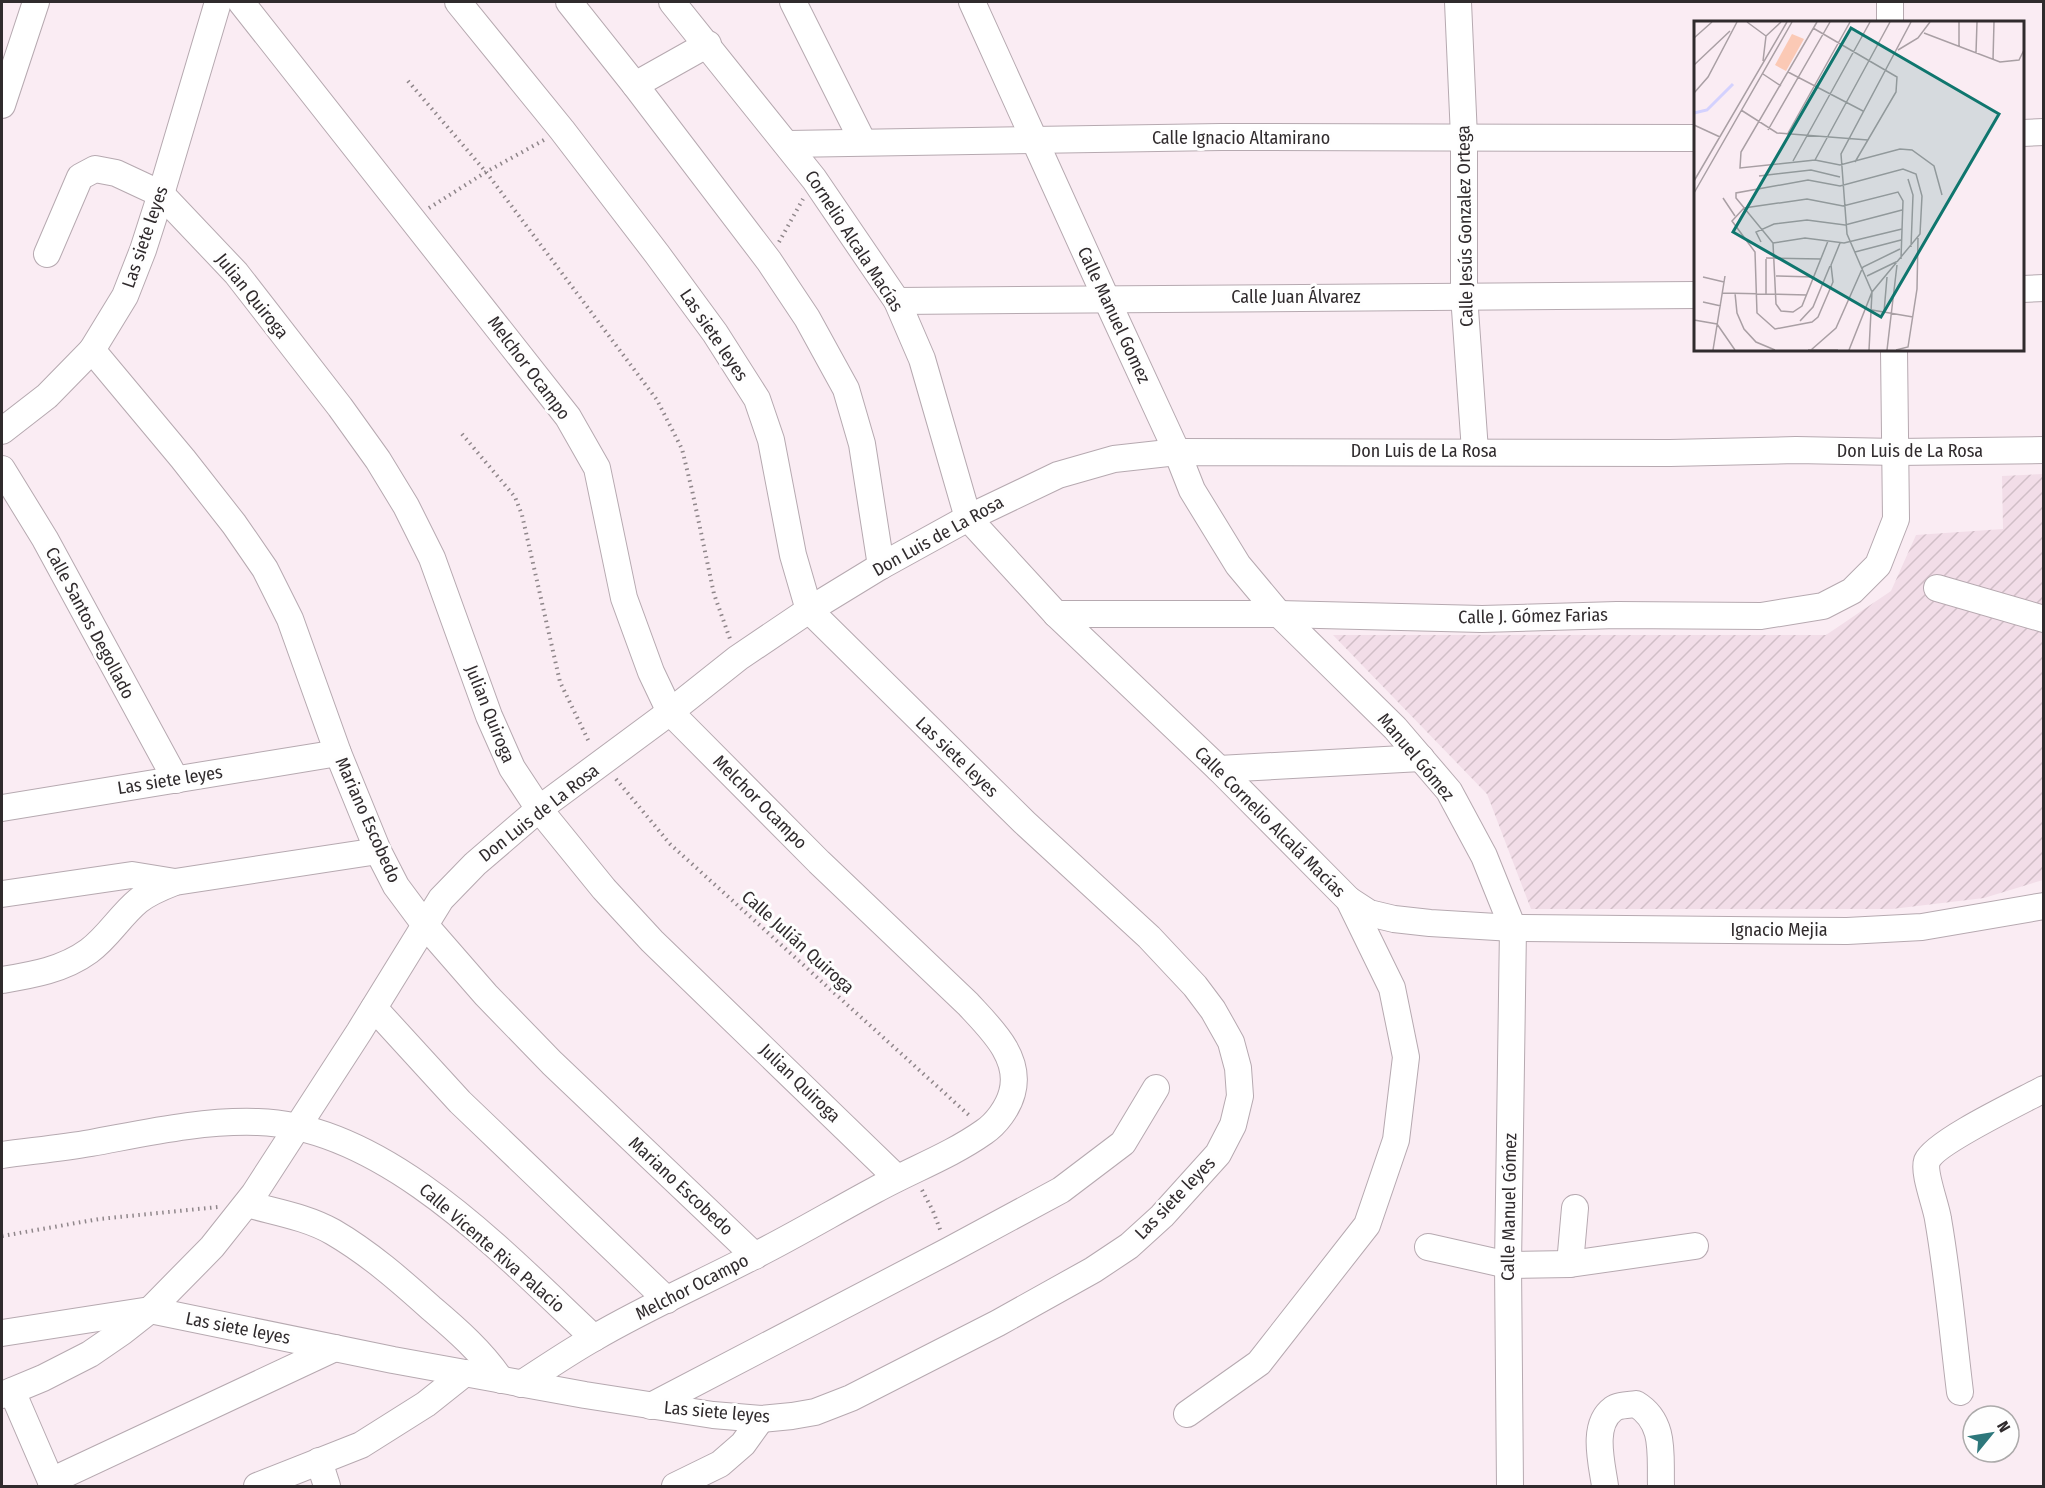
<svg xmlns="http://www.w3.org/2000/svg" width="2045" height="1488" viewBox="0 0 2045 1488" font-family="'Fira Sans Condensed',sans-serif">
	<defs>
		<pattern id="industrial-furrows" width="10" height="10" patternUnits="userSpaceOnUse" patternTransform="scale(1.5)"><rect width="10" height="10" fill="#f2dde8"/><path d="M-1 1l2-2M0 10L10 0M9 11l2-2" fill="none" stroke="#d0bec7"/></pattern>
	</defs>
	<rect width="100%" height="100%" fill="#faecf3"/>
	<polygon fill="url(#industrial-furrows)" points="2043,474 2043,880 1984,898 1892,909 1531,909 1487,794 1333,635 1826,635 1891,591 1916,535 2003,529 2002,476"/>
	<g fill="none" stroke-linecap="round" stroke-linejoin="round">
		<g stroke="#b6a9b0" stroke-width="28">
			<g id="minor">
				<path d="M241 2 568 417 597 468 624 598 651 672 670 712 819 862 968 1004C990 1028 1022 1057 1012 1093 1008 1108 996 1124 984 1132 950 1156 911 1170 875 1190 834 1212 794 1236 752 1257 700 1284 645 1308 594 1338 569 1352 546 1368 521 1384"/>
				<polyline points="569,2 635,85 769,261 807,318 846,389 862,444 881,566"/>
				<polyline points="672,2 814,179 897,301 922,359 968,518 1056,614 1219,769 1349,900 1392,988 1406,1057 1396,1140 1367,1225 1259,1363 1187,1414"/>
				<polyline points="793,2 863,142"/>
				<polyline points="972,2 1106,298 1177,452 1192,490 1238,565 1279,614 1395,728 1449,791 1484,856 1513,928 1508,1265 1510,1486"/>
				<polyline points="1458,2 1464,137 1464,295 1475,451"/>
				<polyline points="1890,2 1890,22"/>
				<polyline points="635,85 708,44"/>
				<polyline points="2,105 36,2"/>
				<polyline points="2022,133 2044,132"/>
				<polyline points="787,144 1221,137 1696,138"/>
				<polyline points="47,254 80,177 95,169 116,173 161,194 236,273 340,407 378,460 406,506 432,558 489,716 512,768 539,809 604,889 652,941 897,1178"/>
				<polyline points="2022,289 2044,288"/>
				<polyline points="897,301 1696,295"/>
				<polyline points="92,350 183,459 234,524 265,569 290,619 338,753 378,851 396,886 425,925 486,995 552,1063 755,1256"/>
				<polyline points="2,431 47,396 92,350 125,296 143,250 161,194 218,2"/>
				<polyline points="2,469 45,539 176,780"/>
				<polyline points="1937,588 2044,619"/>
				<polyline points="1056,614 1279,614 1482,619 1617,615 1761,616 1823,606 1852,591 1878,565 1896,519 1894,350"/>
				<polyline points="1219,769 1421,758"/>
				<polyline points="2,808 338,753"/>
				<polyline points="2,894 132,875 175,882"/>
				<polyline points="1349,900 1369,913 1394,919 1430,923 1513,928 1847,931 1922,927 2044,906"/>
				<path d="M2 980C32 975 63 970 89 951 108 937 120 916 138 901 149 892 162 887 175 882L378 851"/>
				<polyline points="374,1008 460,1102 667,1300"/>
				<path d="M2 1155C31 1151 62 1148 91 1143 146 1133 202 1120 258 1122 386 1126 505 1255 594 1338"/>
				<path d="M247 1204C275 1212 307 1217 333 1232 369 1253 401 1281 431 1308 457 1330 482 1352 501 1380"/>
				<polyline points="1428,1247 1508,1265 1570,1264 1695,1246"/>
				<polyline points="1570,1264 1575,1208"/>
				<polyline points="2,1333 150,1310 393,1360 585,1395 713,1415 761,1419 792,1416 815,1412 851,1398 998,1323 1093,1270 1129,1246 1162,1216 1218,1154 1233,1125 1240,1096 1238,1068 1231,1042 1213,1010 1195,986 1149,937 1024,822 809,610 793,555 771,440 757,399 715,333 657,254 562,130 458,2"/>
				<polyline points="12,1391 53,1486"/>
				<path d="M1960 1392C1953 1335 1948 1276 1938 1219 1936 1205 1923 1173 1927 1161 1935 1142 2022 1101 2044 1089"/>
				<polyline points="2,1395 43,1378 90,1354 122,1332 150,1310 212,1247 254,1194 359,1032 441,899 475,864 539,809 670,712 738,658 809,610 881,566 968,518 1058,475 1114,459 1177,452 1670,453 1796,450 1897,452 2044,450"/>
				<polyline points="651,1406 948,1251 1061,1190 1123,1143 1156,1088"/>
				<polyline points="319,1461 327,1486"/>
				<polyline points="51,1481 335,1348"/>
				<polyline points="257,1486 361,1445 426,1404 465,1373"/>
				<polyline points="675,1486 720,1464 743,1444 761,1419"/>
				<path d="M1605 1486C1602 1464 1591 1425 1613 1409 1618 1405 1629 1405 1636 1404 1666 1422 1660 1455 1661 1486"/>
			</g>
		</g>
		<g stroke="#8f868a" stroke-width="4" stroke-dasharray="1.5 4.5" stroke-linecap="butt">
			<polyline points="408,81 486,172 657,400 682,449 692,490 714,594 730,639"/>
			<polyline points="429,208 486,172 544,140"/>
			<polyline points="779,242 803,199"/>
			<polyline points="462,434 515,497 522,515 560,682 590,744"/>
			<polyline points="616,779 670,844 971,1117"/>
			<polyline points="922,1190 933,1211 941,1232"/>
			<polyline points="2,1236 99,1219 218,1207"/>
		</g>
		<use href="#minor" stroke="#fff" stroke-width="26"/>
	</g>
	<g text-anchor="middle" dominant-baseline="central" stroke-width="6" stroke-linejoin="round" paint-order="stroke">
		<g font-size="18" fill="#302b2d" stroke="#fefefe">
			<text x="1241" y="138">Calle Ignacio Altamirano</text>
			<text transform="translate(1465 226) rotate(-91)">Calle Jesús Gonzalez Ortega</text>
			<text transform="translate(145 237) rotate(-71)">Las siete leyes</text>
			<text transform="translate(854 241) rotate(57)">Cornelio Alcala Macías</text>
			<text transform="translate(252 296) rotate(51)">Julian Quiroga</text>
			<text x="1296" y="297">Calle Juan Álvarez</text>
			<text transform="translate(1114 315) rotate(65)">Calle Manuel Gomez</text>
			<text transform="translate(714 335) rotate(56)">Las siete leyes</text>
			<text transform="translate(529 368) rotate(53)">Melchor Ocampo</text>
			<text x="1424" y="451">Don Luis de La Rosa</text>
			<text x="1910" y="451">Don Luis de La Rosa</text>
			<text transform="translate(938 536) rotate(-29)">Don Luis de La Rosa</text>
			<text transform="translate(1533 616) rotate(-1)">Calle J. Gómez Farias</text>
			<text transform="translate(90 623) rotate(62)">Calle Santos Degollado</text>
			<text transform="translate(490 714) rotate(68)">Julian Quiroga</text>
			<text transform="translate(957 757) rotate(44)">Las siete leyes</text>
			<text transform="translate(1416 757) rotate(50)">Manuel Gómez</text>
			<text transform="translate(170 780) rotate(-9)">Las siete leyes</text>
			<text transform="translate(760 802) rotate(45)">Melchor Ocampo</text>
			<text transform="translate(539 813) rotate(-38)">Don Luis de La Rosa</text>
			<text transform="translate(368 820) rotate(66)">Mariano Escobedo</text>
			<text transform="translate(1270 822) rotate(45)">Calle Cornelio Alcalá Macías</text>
			<text x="1779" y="930">Ignacio Mejia</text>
			<text transform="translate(798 942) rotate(42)">Calle Julián Quiroga</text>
			<text transform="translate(800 1083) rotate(44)">Julian Quiroga</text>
			<text transform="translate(681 1186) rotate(43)">Mariano Escobedo</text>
			<text transform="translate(1175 1198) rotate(-46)">Las siete leyes</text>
			<text transform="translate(1509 1207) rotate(-89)">Calle Manuel Gómez</text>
			<text transform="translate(492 1248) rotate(41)">Calle Vicente Riva Palacio</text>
			<text transform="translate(692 1287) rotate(-27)">Melchor Ocampo</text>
			<text transform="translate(238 1328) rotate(11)">Las siete leyes</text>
			<text transform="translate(717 1412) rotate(5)">Las siete leyes</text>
		</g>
	</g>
	<g transform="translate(1694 21)">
		<rect width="330" height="330" fill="#faecf3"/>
		<path d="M98 13 110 18 92 50 81 44Z" fill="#fbc9b5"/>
		<path fill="none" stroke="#d3d1fe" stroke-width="3" d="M0 92 13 89 39 63"/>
		<path fill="none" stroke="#a99fa4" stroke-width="1.5" d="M53 1 72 15M123 1 47 131 46 147 121 139 146 144 206 128 218 129 240 145 248 174M119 7 203 56 202 71 161 141M230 12 306 41 325 39 330 29M0 17 18 1M265 26V1M204 29 224 17 236 1M282 32 283 1M299 39 300 1M69 40 72 15 87 1M0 44 36 10M94 51 169 90M69 53 87 65M0 72 14 56 43 1M47 89 83 112 174 119M0 104 26 116M74 109 136 1M93 114 156 1M121 139 196 1M99 140 176 1M65 155 117 149 146 156M214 158 219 174 217 226M0 160 93 1M0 172 98 1M29 177 41 195M134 220 108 285 99 291 87 290 82 283 79 222 42 177V172L114 159 146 165 209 148 222 153 228 175 226 213 178 271 155 329M67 221 62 211 80 203 113 199 151 204 208 189M79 222 111 217 150 222 208 208M146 222 137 244 139 261 124 296 118 301 81 308 63 292 61 231 38 200 50 187 113 178 149 185 204 171 209 180 207 238M161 231 207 219M72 237 127 238M82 255 120 256M173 255 204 240M9 256 30 261M28 272 113 274M41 272 43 292 50 308 62 321 81 329M72 273V238M9 281 27 285M178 289 219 296M190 291 193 256M0 299 23 303 41 329M106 300 119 286 136 245M19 329 31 255M114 329H144M117 329 142 307 169 246 206 228M175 329 178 271 153 213 147 133 217 1M193 329 203 244M202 329 214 326 223 268 224 217"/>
		<path fill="#0f766e" fill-opacity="0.15" stroke="#0f766e" stroke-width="3" d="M157 7 305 93 187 296 39 211Z"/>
		<rect width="330" height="330" fill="none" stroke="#302b2d" stroke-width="3"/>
	</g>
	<rect width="2045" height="1488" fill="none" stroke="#302b2d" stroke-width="6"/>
	<g transform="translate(1991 1434) rotate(60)"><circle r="28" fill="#fefefe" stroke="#acaaaa" stroke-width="1.5"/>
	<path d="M0-4.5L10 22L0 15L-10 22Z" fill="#2d777b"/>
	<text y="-9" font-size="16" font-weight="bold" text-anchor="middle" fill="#302b2d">N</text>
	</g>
</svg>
